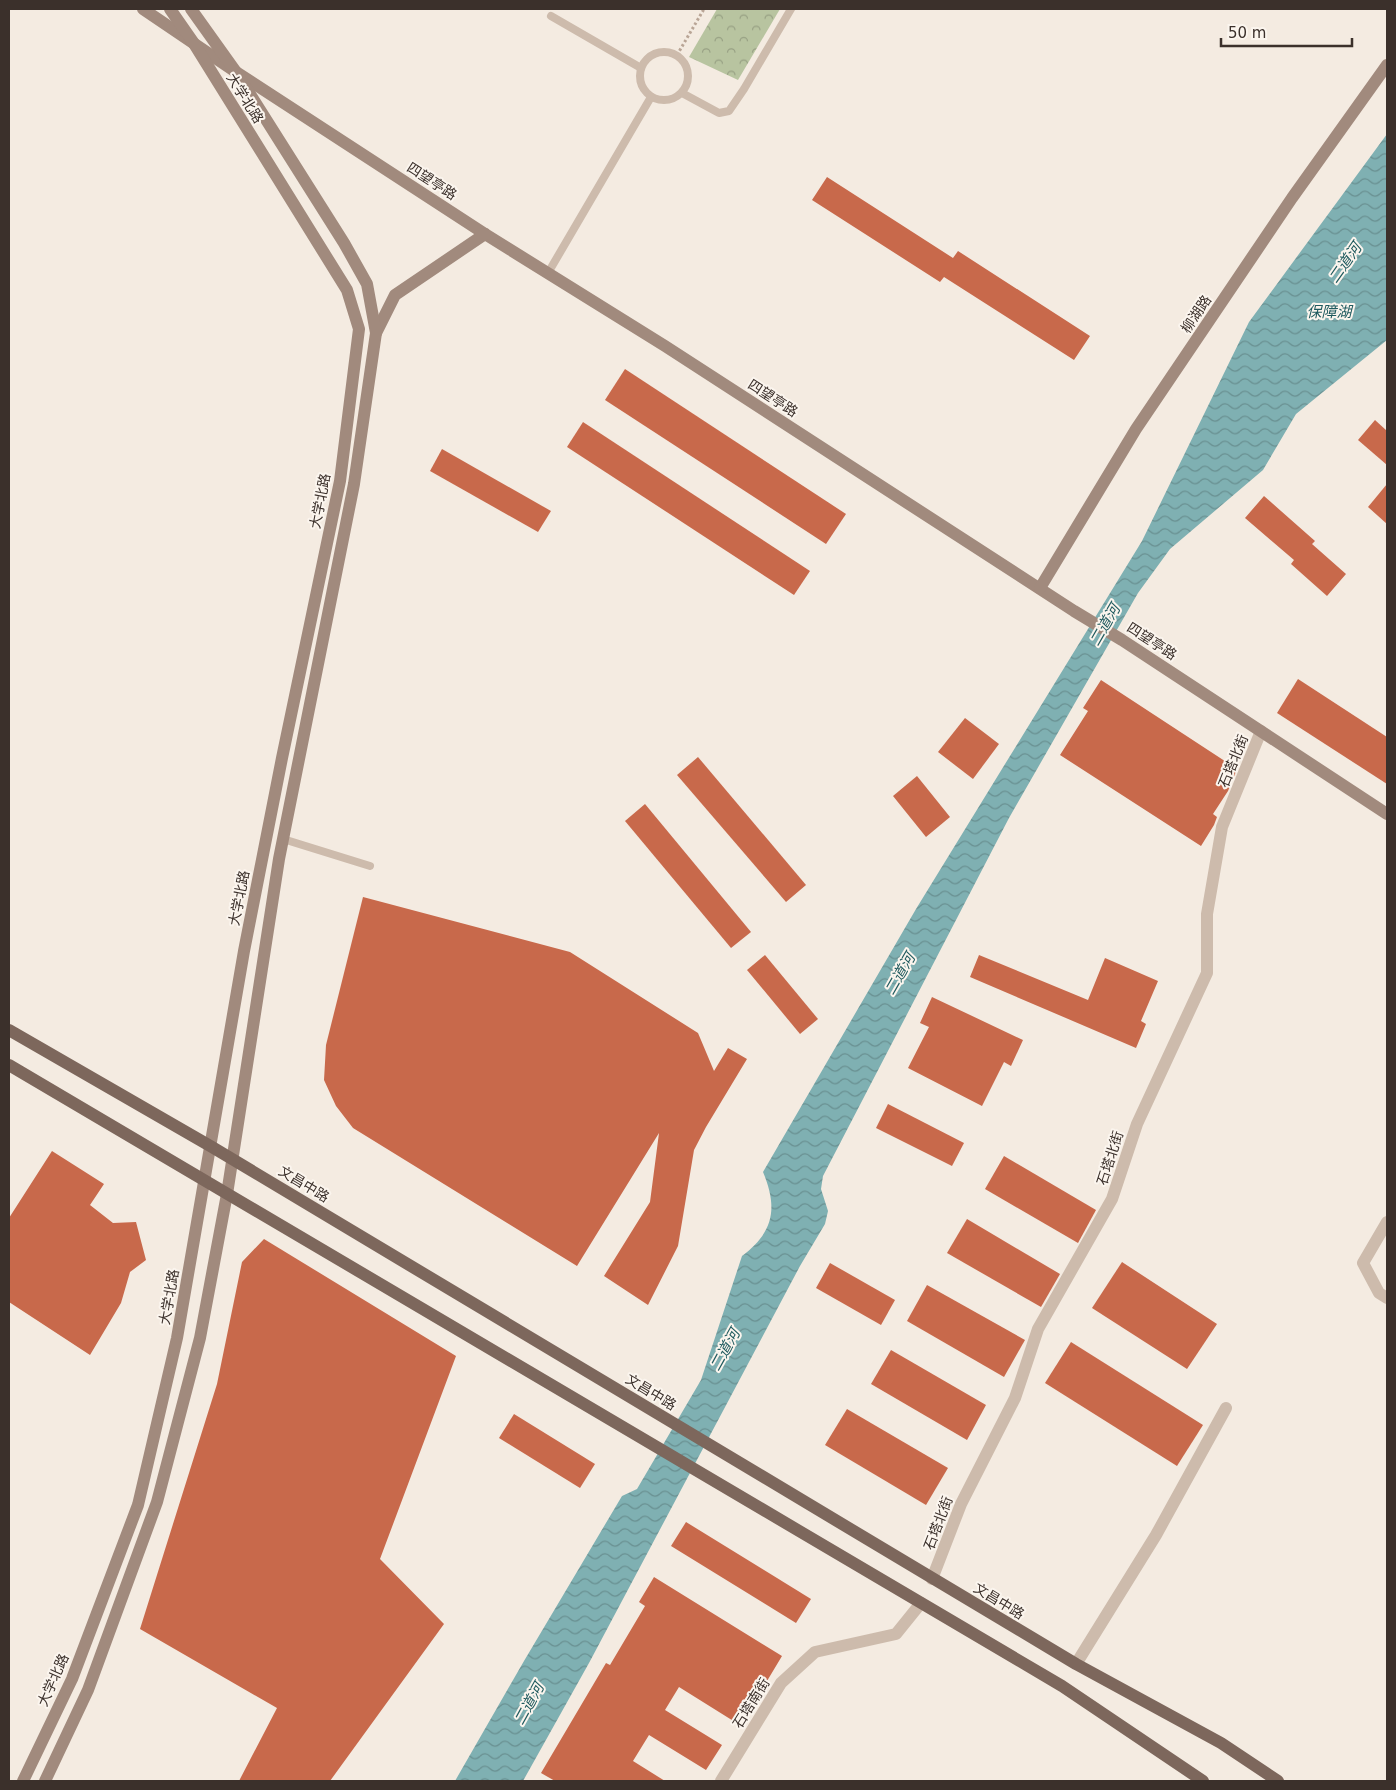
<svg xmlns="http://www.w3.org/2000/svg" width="1396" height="1790" viewBox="0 0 1396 1790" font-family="'DejaVu Sans','Noto Sans SC',sans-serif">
	<defs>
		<pattern id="forest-crowns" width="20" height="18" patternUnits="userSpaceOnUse" patternTransform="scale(1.25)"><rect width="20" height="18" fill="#b8c4a0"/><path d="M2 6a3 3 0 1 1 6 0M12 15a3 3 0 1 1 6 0" fill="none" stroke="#97a083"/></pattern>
		<pattern id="water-waves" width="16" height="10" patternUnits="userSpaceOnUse" patternTransform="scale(1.25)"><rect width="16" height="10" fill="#7fb0b2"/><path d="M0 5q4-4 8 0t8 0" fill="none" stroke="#699091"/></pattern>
	</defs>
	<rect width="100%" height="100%" fill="#f4ebe1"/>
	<polygon fill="url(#forest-crowns)" points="717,9 780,9 738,80 689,57"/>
	<path fill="url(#water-waves)" d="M1387 134V340L1296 414 1263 470 1170 549 1138 593 1009 818 823 1176 821 1189 828 1211 825 1224 800 1266 589 1663 523 1781H455L524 1661 622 1496 637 1489 701 1380 742 1256C774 1232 778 1208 763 1172L916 909 1142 541 1249 322Z"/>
	<g fill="#c8694b">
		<polygon points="827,177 953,258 958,251 1090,336 1074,360 944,277 940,282 812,200"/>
		<polygon points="625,369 846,514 826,544 605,400"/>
		<polygon points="1375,420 1387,431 1387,465 1358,440"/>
		<polygon points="583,422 810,571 794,595 567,447"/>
		<polygon points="442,449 551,511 538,532 430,471"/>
		<polygon points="1387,484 1387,524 1368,507"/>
		<polygon points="1264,496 1315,541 1312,544 1346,574 1327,596 1291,564 1294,560 1245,518"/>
		<polygon points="1298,679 1387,737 1387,784 1277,713"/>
		<polygon points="1101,680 1237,769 1228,791 1213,814 1217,817 1214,825 1201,846 1060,755 1088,711 1083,708"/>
		<polygon points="965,718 999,744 973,779 938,752"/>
		<polygon points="698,757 806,885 786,902 677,775"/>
		<polygon points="917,776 950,817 926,837 893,796"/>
		<polygon points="645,804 751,932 731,948 625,821"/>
		<polygon points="363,897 570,952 698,1033 714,1071 728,1048 747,1059 706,1127 694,1150 678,1246 648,1305 604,1276 650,1202 659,1133 577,1266 353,1128 336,1106 324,1080 326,1045"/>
		<polygon points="765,955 818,1019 800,1034 747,970"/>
		<polygon points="979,955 1088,1000 1105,958 1158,981 1141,1021 1146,1024 1136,1048 970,977"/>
		<polygon points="932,997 1023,1040 1011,1066 1004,1062 982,1106 908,1068 929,1027 920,1023"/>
		<polygon points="888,1104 964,1143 952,1166 876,1128"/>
		<polygon points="52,1151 104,1184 90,1205 113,1223 136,1222 146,1260 130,1272 121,1303 90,1355 9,1302 9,1218"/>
		<polygon points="1004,1156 1096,1210 1078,1243 985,1189"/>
		<polygon points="967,1219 1060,1274 1041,1307 947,1253"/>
		<polygon points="264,1239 456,1356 380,1559 444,1624 330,1781 239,1781 277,1708 140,1629 217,1384 242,1262"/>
		<polygon points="1122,1262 1217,1324 1187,1369 1092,1308"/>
		<polygon points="830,1263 895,1300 881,1325 816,1288"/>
		<polygon points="927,1285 1025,1340 1004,1377 907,1321"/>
		<polygon points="1071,1342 1203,1425 1177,1466 1045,1383"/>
		<polygon points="891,1350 986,1405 967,1440 871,1384"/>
		<polygon points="847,1409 948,1468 926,1505 825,1445"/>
		<polygon points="514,1414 595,1464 580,1488 499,1438"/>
		<polygon points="686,1522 811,1599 796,1623 671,1546"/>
		<polygon points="654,1577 782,1656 767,1681 762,1678 735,1722 679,1687 665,1710 722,1745 706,1770 649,1735 633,1761 665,1781 555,1781 541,1773 606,1663 610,1665 645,1606 639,1602"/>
	</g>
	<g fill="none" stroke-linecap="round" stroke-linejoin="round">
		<polyline stroke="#b9a596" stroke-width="3" stroke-dasharray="2.5 2.5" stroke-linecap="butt" points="677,55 704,9"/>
		<g stroke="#cdbbac" stroke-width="8">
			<polyline points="551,16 641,68"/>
			<circle cx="664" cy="76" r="24"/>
			<polyline points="682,93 719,113 729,111 744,89 791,9"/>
			<polyline points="548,273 651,97"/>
			<polyline points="283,839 370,866"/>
		</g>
		<g stroke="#cdbbac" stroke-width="12">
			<polyline points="1387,1222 1363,1263 1379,1293 1387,1298"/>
			<polyline points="932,1579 961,1504 1015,1398 1038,1329 1112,1199 1137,1124 1207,973 1207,914 1222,827 1261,731"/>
			<polyline points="1076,1664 1156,1535 1226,1408"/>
			<polyline points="721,1781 781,1683 815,1652 896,1634 921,1603"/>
		</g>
		<g stroke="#a18a7d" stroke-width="12">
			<polyline points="143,9 236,72 485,234 665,346 1074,611 1122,640 1387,814"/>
			<polyline points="376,333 395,295 485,234"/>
			<polyline points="1040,588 1136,429 1292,198 1387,65"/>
			<polyline points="23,1781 72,1679 138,1505 177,1338 244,951 282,758 340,481 359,329 347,290 193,42 170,9"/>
			<polyline points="45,1781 88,1690 157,1502 200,1338 227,1194 279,859 354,484 376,333 367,284 344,243 236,72 191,9"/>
		</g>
		<g stroke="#7d675c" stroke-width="12">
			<polyline points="9,1030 212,1147 1076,1664 1221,1743 1278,1781"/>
			<polyline points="9,1065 1062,1686 1203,1781"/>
		</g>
	</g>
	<g text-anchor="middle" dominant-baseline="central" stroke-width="4" stroke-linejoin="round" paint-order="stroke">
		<g font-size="14" fill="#3b302b" stroke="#fbf5ee">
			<text transform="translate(245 98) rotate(58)">大学北路</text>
			<text transform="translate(432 181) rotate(33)">四望亭路</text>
			<text transform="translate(1196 314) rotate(-56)">柳湖路</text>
			<text transform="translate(773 398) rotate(33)">四望亭路</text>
			<text transform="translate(320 501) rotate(-79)">大学北路</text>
			<text transform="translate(1152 641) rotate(33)">四望亭路</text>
			<text transform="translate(1233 761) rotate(-68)">石塔北街</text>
			<text transform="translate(239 898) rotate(-79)">大学北路</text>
			<text transform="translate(1110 1158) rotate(-72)">石塔北街</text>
			<text transform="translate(304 1184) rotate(31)">文昌中路</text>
			<text transform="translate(169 1297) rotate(-80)">大学北路</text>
			<text transform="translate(651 1392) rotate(31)">文昌中路</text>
			<text transform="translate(938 1523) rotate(-69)">石塔北街</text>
			<text transform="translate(999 1601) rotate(31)">文昌中路</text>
			<text transform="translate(53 1680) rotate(-66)">大学北路</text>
			<text transform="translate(751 1703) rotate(-58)">石塔南街</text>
		</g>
		<g font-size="15" font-style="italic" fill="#1f5a5e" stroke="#fbf5ee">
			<text transform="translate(1345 263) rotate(-55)">二道河</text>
			<text x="1329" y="312">保障湖</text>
			<text transform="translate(1105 625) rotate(-60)">二道河</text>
			<text transform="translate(900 974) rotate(-60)">二道河</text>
			<text transform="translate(725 1350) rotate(-61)">二道河</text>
			<text transform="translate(529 1704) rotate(-61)">二道河</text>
		</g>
	</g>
	<rect width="1396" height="1790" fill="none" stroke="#3b302b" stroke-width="20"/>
	<path d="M1221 38v8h131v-8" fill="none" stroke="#3b302b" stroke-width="2.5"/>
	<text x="1228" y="38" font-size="15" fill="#3b302b" stroke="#fbf5ee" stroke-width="4" paint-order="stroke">50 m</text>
</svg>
